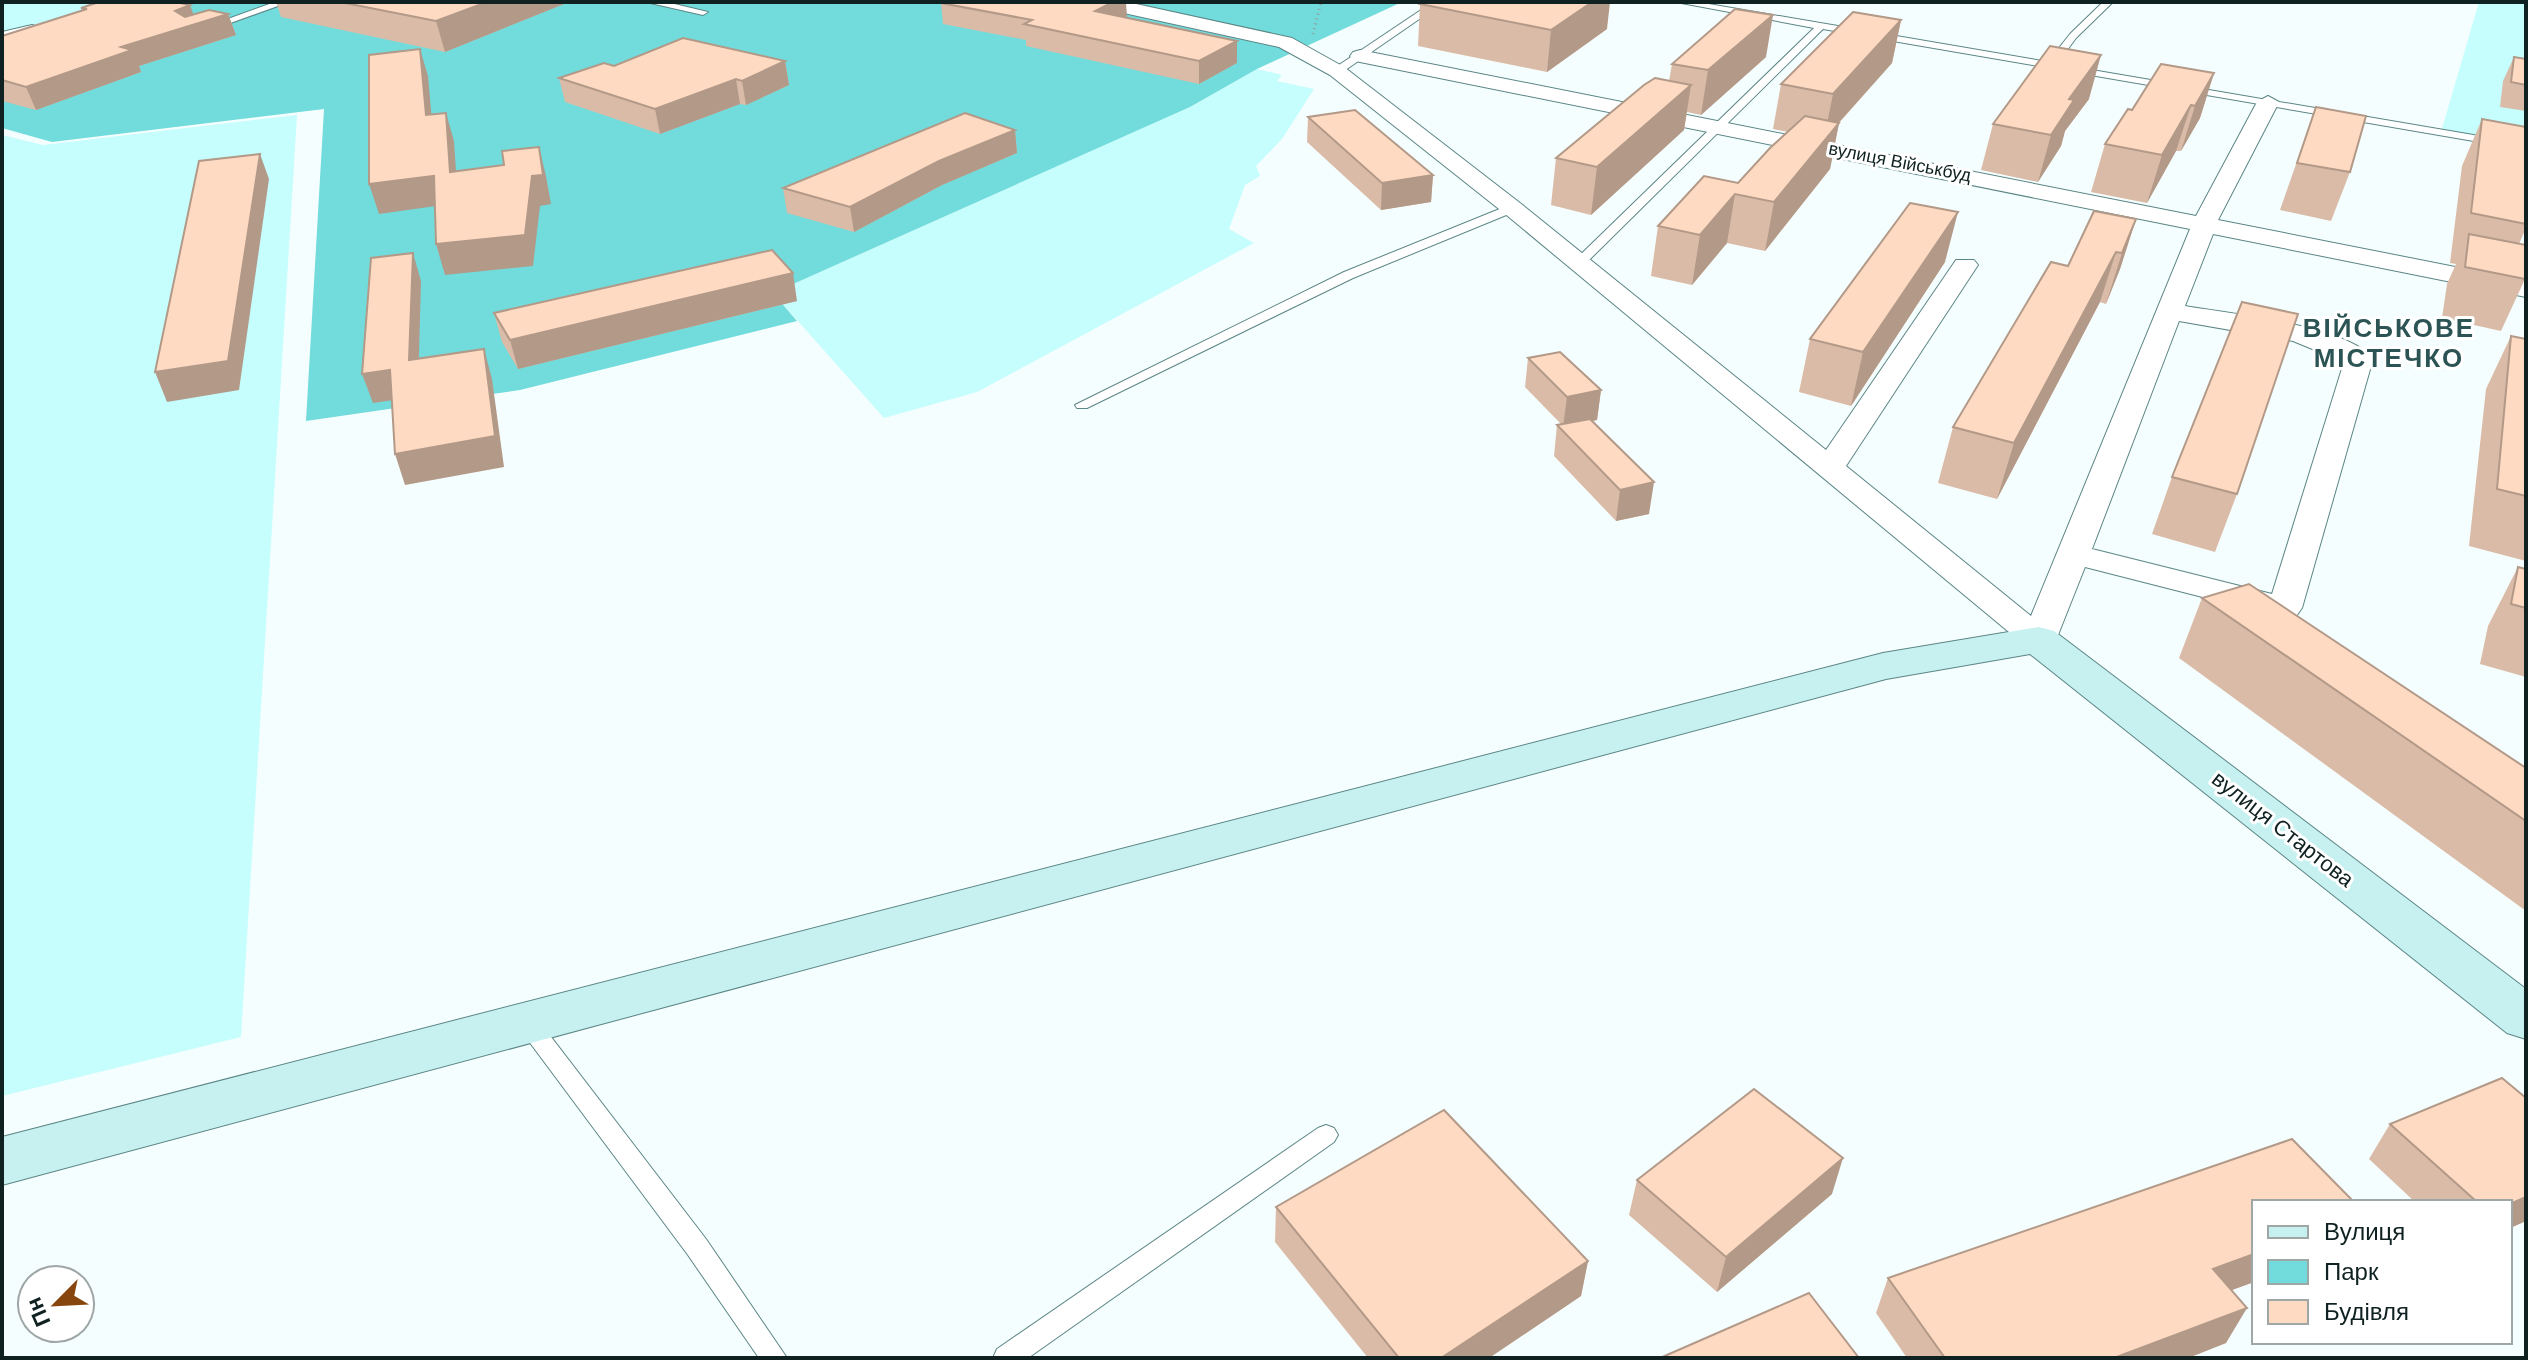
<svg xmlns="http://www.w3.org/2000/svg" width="2528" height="1360" viewBox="0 0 2528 1360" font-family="'DM Sans',sans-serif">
	<rect width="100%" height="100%" fill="#f5fefe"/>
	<g fill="#c6fdfd">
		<polygon points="2,2 160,2 2,46"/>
		<polygon points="2479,2 2526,2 2526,147 2441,132"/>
		<polygon points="1257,69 1282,75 1277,81 1314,89 1282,139 1256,166 1260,176 1245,185 1229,229 1254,243 977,392 884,418 773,293 1190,107"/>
		<polygon points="297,115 241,1037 2,1096 2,135 43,145"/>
	</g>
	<polygon fill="#72dcdc" points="169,2 1402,2 1257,69 1190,107 773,293 797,321 520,390 306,421 324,109 52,142 2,128 2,53"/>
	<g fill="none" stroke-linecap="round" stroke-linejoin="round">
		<g stroke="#5c8585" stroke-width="2">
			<g id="service">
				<polygon points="275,2 289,2 211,30 203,28"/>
				<polygon points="646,2 666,2 708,12 703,15"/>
				<polygon points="1433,2 1444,2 1341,73 1333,73 1333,69"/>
				<polygon points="1676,2 1697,2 2048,62 2070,34 2103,2 2113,2 2076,38 2057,64 2526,144 2526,150 1823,29 1583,266 1575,266 1575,260 1814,28"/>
				<polygon points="32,25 35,26 35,30 2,38 2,32"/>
				<polygon points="1512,204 1518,208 1516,211 1353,278 1087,408 1077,408 1075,405 1344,272"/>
				<polygon points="527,1013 535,1016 706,1239 787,1358 759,1358 688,1255 519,1028 516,1022 519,1016"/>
				<polygon points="1326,1125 1334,1128 1338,1135 1334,1142 1028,1358 993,1358 997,1349 1318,1128"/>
			</g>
		</g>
		<g stroke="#5c8585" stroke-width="2">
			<path id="minor" d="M1092 2H1127L1292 38 1344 67 1520 203 1826 450 1956 260H1974L1978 265 1846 466 2031 616 2190 229 1360 62 1353 60 1350 56 1353 52 1360 50 2196 216 2257 102 2268 96 2279 102 2218 220 2526 281V297L2213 234 2185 306C2226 313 2350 326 2373 359L2302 608 2297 615 2285 618 2085 567 2056 640 2051 647 2039 650 2027 647 1504 213 1330 75 1279 47 1101 8ZM2179 321 2293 341 2344 362 2272 594 2092 549Z"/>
		</g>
		<g stroke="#5c8585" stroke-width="2">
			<polygon id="secondary" points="2039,627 2054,631 2526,989 2526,1039 2507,1033 2030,654 1886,679 2,1185 2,1137 1883,653"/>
		</g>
		<polyline stroke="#909d9d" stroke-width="3" stroke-dasharray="1 4" stroke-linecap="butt" points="1313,34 1321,2"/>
		<use href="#service" fill="#fff" fill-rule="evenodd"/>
		<use href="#minor" fill="#fff" fill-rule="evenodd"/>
		<use href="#secondary" fill="#c7f1f1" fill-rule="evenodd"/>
	</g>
	<g fill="#dabba7">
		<polygon points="276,2 563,2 564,4 445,52 281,17"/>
		<polygon points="941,3 1127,17 1125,18 1237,63 1199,84 1026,46 1026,40 943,24"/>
		<polygon points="1420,4 1607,29 1547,72 1418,46"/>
		<polygon points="190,5 193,15 228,14 236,35 139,66 141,72 36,110 2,101 2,36 82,10 81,8"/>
		<polygon points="1901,20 1892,63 1839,123 1830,169 1765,251 1727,243 1692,285 1651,276 1658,226 1738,183 1788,132 1773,129 1781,84"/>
		<polygon points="1766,57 1701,115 1687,112 1684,130 1591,215 1551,205 1556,158 1669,81 1672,64"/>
		<polygon points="2514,57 2526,59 2526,111 2500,107 2503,81"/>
		<polygon points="785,61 789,85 746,105 740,104 660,134 565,102 559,78 614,66"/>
		<polygon points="2214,73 2200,118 2181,151 2176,151 2147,203 2091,192 2105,144 2132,110"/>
		<polygon points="2089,99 2065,131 2061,146 2038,182 1981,170 1993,124"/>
		<polygon points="2316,107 2350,172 2331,221 2280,210"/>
		<polygon points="1308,117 1433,175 1431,202 1381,210 1307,142"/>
		<polygon points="2482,119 2526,127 2526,228 2519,244 2525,279 2501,331 2442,318 2447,284 2456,264 2450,263 2462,166"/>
		<polygon points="1015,130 1017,153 942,185 854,232 787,213 783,188"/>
		<polygon points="2136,219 2120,269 2106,304 2100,302 1997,499 1938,483 1953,427 2068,266"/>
		<polygon points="1945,262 1851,406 1799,392 1810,339"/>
		<polygon points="797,301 518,369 502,342 494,313"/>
		<polygon points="2511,336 2526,339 2526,561 2469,546 2486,389"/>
		<polygon points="1528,358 1601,390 1597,420 1592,421 1649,514 1616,521 1554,456 1557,425 1561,424 1525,387"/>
		<polygon points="2172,477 2237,494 2215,552 2152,534"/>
		<polygon points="2518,567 2526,569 2526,677 2480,664 2488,626"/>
		<polygon points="2202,598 2526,768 2526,911 2179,658"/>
		<polygon points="2502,1078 2526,1098 2526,1221 2510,1228 2510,1202 2415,1202 2369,1159 2390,1124"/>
		<polygon points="1637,1180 1832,1194 1717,1292 1629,1215"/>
		<polygon points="2254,1202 2254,1282 2231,1290 2226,1343 2188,1358 1907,1358 1876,1313 1888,1278"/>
		<polygon points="1276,1207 1588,1261 1581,1296 1489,1358 1368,1358 1275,1242"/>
	</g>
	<g fill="#b29988">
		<polygon points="487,2 563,2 564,4 445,52 436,21"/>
		<polygon points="1113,2 1126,2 1127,17 1096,33 1095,11"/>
		<polygon points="1592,2 1610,2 1607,29 1547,72 1551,30"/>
		<polygon points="190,5 197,24 228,14 236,35 139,66 141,72 36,110 26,87 121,47 175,11"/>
		<polygon points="1773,15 1766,57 1701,115 1708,70"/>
		<polygon points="1901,20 1892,63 1824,139 1833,94"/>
		<polygon points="1237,41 1237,63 1199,84 1199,61"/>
		<polygon points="420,49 428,76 434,144 426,115"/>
		<polygon points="2101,55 2089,99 2065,131 2061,146 2038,182 2051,135 2069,99"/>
		<polygon points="785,61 789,85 746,105 742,81"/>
		<polygon points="2214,73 2200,118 2181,151 2195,106"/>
		<polygon points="736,79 740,104 660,134 655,109"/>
		<polygon points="1691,85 1684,130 1591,215 1597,167"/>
		<polygon points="2191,105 2176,151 2147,203 2162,155"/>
		<polygon points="446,113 454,141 458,202 450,172"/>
		<polygon points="1839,123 1830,169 1765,251 1774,202"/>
		<polygon points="1015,130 1017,153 942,185 854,232 850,207 939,161"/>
		<polygon points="539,147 546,176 551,204 540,206 533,266 445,275 436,244 532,176"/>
		<polygon points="260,154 269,179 239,390 167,402 155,372"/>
		<polygon points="1433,175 1431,202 1381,210 1382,183"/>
		<polygon points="434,176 443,205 379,214 369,184"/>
		<polygon points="1735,194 1727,243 1692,285 1700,235"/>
		<polygon points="1958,212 1945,262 1851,406 1863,352"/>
		<polygon points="2136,219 2120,269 2106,304 2122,253"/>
		<polygon points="2116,252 2100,302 1997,499 2014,443"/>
		<polygon points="413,253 421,281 418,390 409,360"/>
		<polygon points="793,273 797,301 518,369 510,340"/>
		<polygon points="484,349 492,379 504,467 405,485 395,454"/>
		<polygon points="390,370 400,399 373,403 362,374"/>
		<polygon points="1601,390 1597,420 1563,427 1567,397"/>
		<polygon points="1654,482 1649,514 1616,521 1620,490"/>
		<polygon points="1843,1158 1832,1194 1717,1292 1726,1257"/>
		<polygon points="2526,1197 2526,1221 2510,1228 2510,1204"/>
		<polygon points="2254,1254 2254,1282 2194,1304 2213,1269"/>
		<polygon points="1588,1261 1581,1296 1489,1358 1441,1358"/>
		<polygon points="2247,1308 2226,1343 2188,1358 2114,1358"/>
	</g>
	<g fill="#fedac2" stroke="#b29988" stroke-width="2">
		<polygon points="99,2 175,2 190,5 175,11 185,17 209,10 228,14 121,47 132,50 26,87 2,80 2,36 87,9 81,8"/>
		<polygon points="340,2 487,2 436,21"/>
		<polygon points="942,2 1113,2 1095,11 1237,41 1199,61 1024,24 1032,20 941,3"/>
		<polygon points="1423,2 1592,2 1551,30 1420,4"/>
		<polygon points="1735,9 1773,15 1708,70 1672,64"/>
		<polygon points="1853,12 1901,20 1833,94 1781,84"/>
		<polygon points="683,38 785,61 742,81 736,79 655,109 559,78 604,63 614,66"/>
		<polygon points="2050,46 2101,55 2069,99 2074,100 2051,135 1993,124"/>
		<polygon points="420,49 426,115 446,113 450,172 504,165 502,151 539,147 543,175 532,176 525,235 436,244 434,176 369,184 369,55"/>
		<polygon points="2514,57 2526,59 2526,85 2511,82"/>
		<polygon points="2161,64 2214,73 2195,106 2191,105 2162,155 2105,144 2128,109 2132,110"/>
		<polygon points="1655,78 1691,85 1597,167 1556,158 1644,85"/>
		<polygon points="2316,107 2366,116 2350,172 2297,163"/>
		<polygon points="1355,110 1433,175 1382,183 1308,117"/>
		<polygon points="965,113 1015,130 939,161 850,207 783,188"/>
		<polygon points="1805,116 1839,123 1774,202 1735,194 1700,235 1658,226 1704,176 1738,183 1770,148"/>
		<polygon points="2482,119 2526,127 2526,224 2471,213"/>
		<polygon points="260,154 228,361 155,372 199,161"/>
		<polygon points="1910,203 1958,212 1863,352 1810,339"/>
		<polygon points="2094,211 2136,219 2122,253 2116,252 2014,443 1953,427 2051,262 2068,266"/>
		<polygon points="2469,234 2526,245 2525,279 2465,267"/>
		<polygon points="772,250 793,273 510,340 494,313"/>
		<polygon points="413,253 409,360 484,349 495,436 395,454 390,370 362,374 371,258"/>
		<polygon points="2242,302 2298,314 2237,494 2172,477"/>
		<polygon points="2511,336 2526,339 2526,496 2497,489"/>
		<polygon points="1560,352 1601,390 1567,397 1528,358"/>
		<polygon points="1590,419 1654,482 1620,490 1557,425"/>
		<polygon points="2518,567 2526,569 2526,608 2511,604"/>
		<polygon points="2249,584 2526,768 2526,821 2202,598"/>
		<polygon points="2502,1078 2526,1098 2526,1197 2510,1204 2510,1202 2477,1202 2390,1124"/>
		<polygon points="1754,1089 1843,1158 1726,1257 1637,1180"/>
		<polygon points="1444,1110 1588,1261 1441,1358 1399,1358 1276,1207"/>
		<polygon points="2292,1139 2354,1202 2254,1202 2254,1254 2213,1269 2247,1308 2114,1358 1945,1358 1888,1278"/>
		<polygon points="1809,1293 1859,1358 1660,1358"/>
	</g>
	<g text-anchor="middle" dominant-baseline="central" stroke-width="6" stroke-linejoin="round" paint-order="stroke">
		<g font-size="18" fill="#102121" stroke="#fff">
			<text transform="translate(1900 162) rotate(11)">вулиця Військбуд</text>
		</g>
		<g font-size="22" fill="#102121" stroke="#fff">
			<text transform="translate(2283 829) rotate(38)">вулиця Стартова</text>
		</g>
		<g font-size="26" font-weight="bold" letter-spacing="2" fill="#2c5454" stroke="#fff">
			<text x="2389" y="328">ВІЙСЬКОВЕ<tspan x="2389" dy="30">МІСТЕЧКО</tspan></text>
		</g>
	</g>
	<rect width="2528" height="1360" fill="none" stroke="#102121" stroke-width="8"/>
	<rect x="2252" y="1200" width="260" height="144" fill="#ffffff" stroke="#9fa6a6" stroke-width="2"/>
	<rect x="2268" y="1226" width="40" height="12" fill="#c7f1f1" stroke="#9fa6a6" stroke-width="2"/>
	<text x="2324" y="1240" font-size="24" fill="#102121">Вулиця</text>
	<rect x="2268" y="1260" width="40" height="24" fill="#72dcdc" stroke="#9fa6a6" stroke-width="2"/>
	<text x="2324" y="1280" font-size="24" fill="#102121">Парк</text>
	<rect x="2268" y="1300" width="40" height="24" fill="#fedac2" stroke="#9fa6a6" stroke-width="2"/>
	<text x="2324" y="1320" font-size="24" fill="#102121">Будівля</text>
	<g transform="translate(56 1304) rotate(246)"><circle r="38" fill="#ffffff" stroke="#9fa6a6" stroke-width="2"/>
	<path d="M0-6L14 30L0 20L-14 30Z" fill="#86460d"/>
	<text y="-12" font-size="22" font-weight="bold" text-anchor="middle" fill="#102121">Пн</text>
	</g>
</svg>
